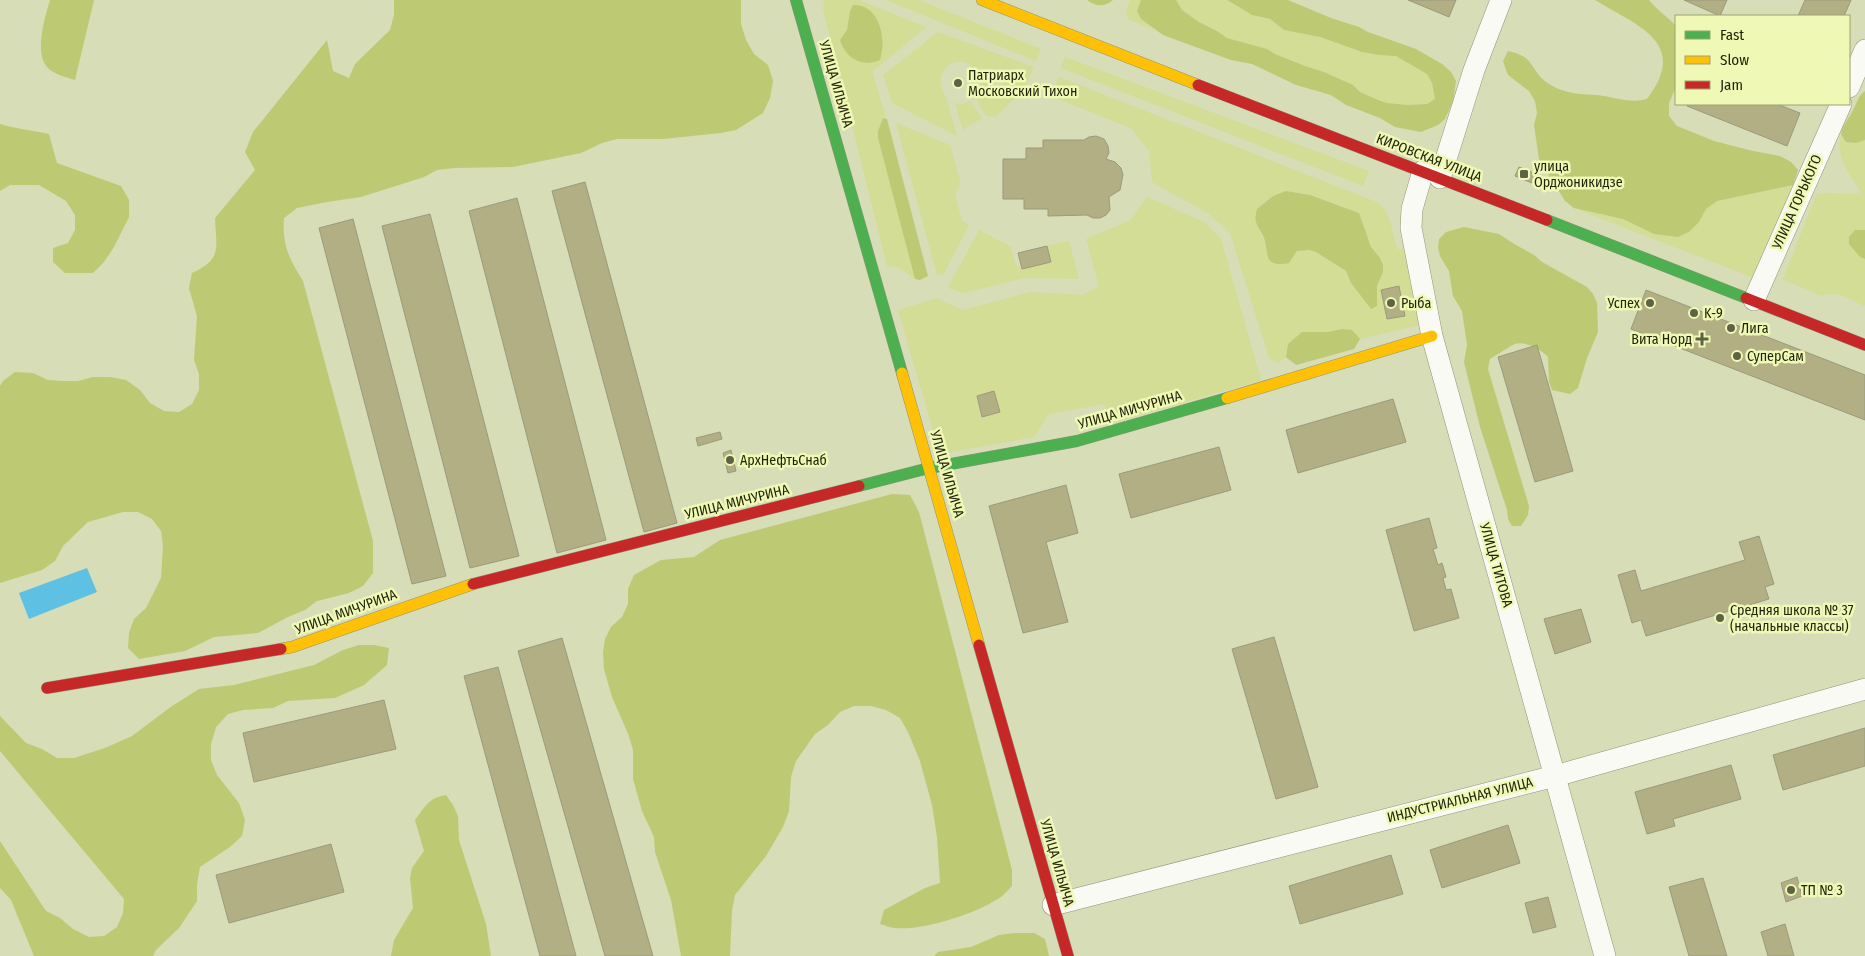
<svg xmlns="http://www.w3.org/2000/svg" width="1865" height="956" viewBox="0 0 1865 956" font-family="'Fira Sans Condensed',sans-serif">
	<rect width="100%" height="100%" fill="#d6ddb7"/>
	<g fill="#d3dd96" fill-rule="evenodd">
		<path d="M824 0H859L926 27 872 72 885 113 878 131V138L915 279 898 267 887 266 823 9ZM853 5C882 14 882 26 882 53L855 60 842 46 843 35 847 30 850 11Z"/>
		<polygon points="886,0 919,0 1041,49 1036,61"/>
		<polygon points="1130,0 1141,0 1137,11 1141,19 1156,31 1128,19 1126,11"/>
		<polygon points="1176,0 1227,0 1237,7 1260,18 1270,19 1284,30 1320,37 1362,52 1379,55 1396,56 1427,74 1432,83 1435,99 1427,104 1407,105 1387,103 1378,100 1360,92 1353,85 1324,72 1305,66 1275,54 1267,49 1227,38 1217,31 1199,22 1182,10"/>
		<path d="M938 32 1034 67 1024 90C1016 87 984 80 979 76 972 71 973 63 962 62 941 60 935 84 946 97L957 136 892 103 883 75Z"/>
		<polygon points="1065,57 1369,171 1363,186 1061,68"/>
		<path d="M1059 77 1379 203 1389 217 1397 249H1406L1424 324 1360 339 1352 330 1342 329 1328 332H1302L1295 338 1286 353V357L1278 363 1269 358 1230 233 1209 214 1152 182 1149 151 1131 128 1051 96ZM1286 191 1303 194 1344 207 1361 220 1371 247 1380 258 1383 272 1377 286 1378 299 1367 303 1351 283 1346 272 1316 252 1309 250 1297 251 1289 263 1267 256 1266 244 1261 233 1262 204 1273 196Z"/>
		<polygon points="980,80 1019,94 995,117 986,116 975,97 980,89"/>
		<polygon points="970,101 982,118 963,130 955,103 963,104"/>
		<polygon points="896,123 950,145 961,184 955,194 962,221 969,225 944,273 937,275"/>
		<path d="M1841 134 1847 142 1856 143 1865 140V230L1855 231 1849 244 1860 257 1865 259V306C1849 300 1839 289 1821 296L1783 279 1816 195C1833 190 1846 197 1861 192 1848 171 1836 160 1841 134Z"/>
		<polygon points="1793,185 1754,278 1574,208 1623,219 1654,234 1678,237 1699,222 1706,209 1717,201"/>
		<polygon points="1147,197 1204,222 1221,239 1261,380 1112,423 1104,404 1049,414 1034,437 946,453 938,447 898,310 937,298 963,310 1030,292 1083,295 1099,286 1086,239 1131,220"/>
		<polygon points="979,230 1011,247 1015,264 1022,269 1051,262 1047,246 1069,241 1079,279 1024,278 964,293 948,288"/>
	</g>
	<g fill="#bec974">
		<path d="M50 0H94L75 80C66 77 56 75 49 69 33 55 45 17 50 0Z"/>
		<path d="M394 0H741V24L746 40 754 54 768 65 773 81 770 98 763 113 736 130 721 133 663 139H617L602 143 581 153 513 167 454 168 437 170 424 177 361 197 327 202 297 208 284 218C282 244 289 259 303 281L373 541V573L363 586 349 593 317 601 305 610 288 617 258 633 214 637 185 651 139 659 128 648 129 633 134 619 146 608 161 578 163 546 161 531 152 519 138 512H123L88 522 63 546 55 561 42 570 0 583V386L3 381 15 372 33 373 48 380 63 381H78L93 377H110L126 380 140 390 150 403 164 411 179 412 192 404 199 390V374L194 360 197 316 189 288 192 273C223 259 216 248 215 218L255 170 245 152 253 132 327 40 333 71 349 78 355 64 390 30 394 15Z"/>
		<path d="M1087 0H1113C1104 8 1095 6 1087 0Z"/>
		<polygon points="1141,0 1176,0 1182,10 1199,22 1217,31 1227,38 1267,49 1275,54 1305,66 1324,72 1353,85 1360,92 1378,100 1387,103 1407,105 1427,104 1435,99 1432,83 1427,74 1396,56 1379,55 1362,52 1320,37 1284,30 1270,19 1252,15 1227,0 1288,0 1331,18 1359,27 1368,32 1416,49 1442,64 1451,72 1456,81 1453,101 1445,119 1438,125 1421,132 1395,127 1380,118 1346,105 1331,95 1296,85 1252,64 1231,60 1163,35 1141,19 1137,11"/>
		<path d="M1595 0H1649C1657 10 1668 17 1676 26V87L1669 103V116L1677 126 1714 141 1753 151 1780 156 1791 162 1798 170 1793 185 1717 201 1706 209 1699 222 1689 232 1678 237 1654 234 1623 219 1574 208 1565 201 1539 159 1534 125 1537 113 1535 101 1529 91 1508 75 1503 61 1508 51C1537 57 1529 71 1549 84 1564 94 1580 94 1597 95 1616 97 1628 104 1647 99 1690 42 1637 26 1595 0Z"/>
		<path d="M853 5C880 4 887 40 880 60 863 68 845 58 840 40L847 30 850 11Z"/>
		<path d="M1865 91V140L1856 143 1846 142 1841 134C1843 123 1850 118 1854 108 1858 101 1858 96 1865 91Z"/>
		<polygon points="883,118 887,119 928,276 920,280 915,279 878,138 878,131"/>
		<path d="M0 124C16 129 32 130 49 134L57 163 121 186 129 200V217L114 247 104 262 93 273H65L53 262V248L68 243 75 230V215L66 201 39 185H10L0 191Z"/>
		<path d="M1286 191 1310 195 1359 213 1371 247 1380 258 1383 265V272L1377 286V306L1371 309 1351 283 1346 271 1316 252 1309 250 1297 251 1289 263C1261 268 1270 253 1264 238 1258 224 1253 225 1257 209L1273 196Z"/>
		<path d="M1464 227 1499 234 1516 245 1534 255 1542 262 1587 287 1593 294 1597 303 1598 332 1587 358 1578 388 1570 394 1552 390 1549 382 1548 357C1541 349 1526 341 1515 344 1512 345 1495 356 1490 359L1488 369 1529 506 1528 515 1521 526H1512L1508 519 1507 510 1480 427 1464 362 1467 345 1462 311 1453 296 1449 271 1440 256 1438 247 1439 239 1446 232Z"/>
		<polygon points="1855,230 1865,230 1865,259 1860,257 1849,244 1849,237"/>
		<polygon points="1342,329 1352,330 1360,339 1354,349 1296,365 1286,357 1288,344 1302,332 1328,332"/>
		<path d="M892 494 910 495 919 512 1012 870V886C1007 891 1003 896 998 899 974 914 923 931 895 928 890 928 885 925 880 924L884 910 925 888 940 883 937 837 932 805 920 761 908 732 900 718 886 710 871 706H854L840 712 828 725 815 734 796 761 791 777 789 811 783 827 766 856 735 895 732 911 730 956H681L671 900 655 852 654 837 642 811 633 779V750L629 736 612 697 604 669 603 653 605 639 611 627 622 617 628 604V589L634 575 661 560 694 557 720 540Z"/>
		<polygon points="359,645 374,645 389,648 387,665 364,685 335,698 288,701 273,708 243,710 228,714 216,727 211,744 211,760 217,775 239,803 245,820 242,836 230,847 200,867 197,884 197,901 179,928 156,950 153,956 34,956 11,900 0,888 0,841 46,911 60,918 73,929 89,937 104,936 117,927 123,913 124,899 0,751 0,716 26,743 42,749 57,758 74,758 105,748 132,736 172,706 199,689 234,685 314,665 343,650"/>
		<path d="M446 795 453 805 458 816 459 840 486 924 491 956H391L394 940 413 908 410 878 412 868 424 851 415 820C425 807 428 798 446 795Z"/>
		<polygon points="1015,933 1034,933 1045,939 1049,956 934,956 938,952 971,947 999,935"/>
	</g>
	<polygon fill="#5ec0e2" points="87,568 97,592 29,619 19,593"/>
	<g fill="#b1af83" stroke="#9b9a7d">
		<polygon points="1408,0 1456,0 1449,17"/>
		<polygon points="1684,0 1727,0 1720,16"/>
		<polygon points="1805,0 1851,0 1844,16 1798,16"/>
		<polygon points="1688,104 1777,104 1800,113 1787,146 1687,106"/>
		<polygon points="1096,136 1104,139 1108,146 1109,153 1106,159 1115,162 1121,168 1123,175 1120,190 1109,197 1110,210 1106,215 1100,218 1093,218 1087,215 1048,216 1048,209 1024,209 1024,199 1003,199 1003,159 1026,159 1026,148 1043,148 1043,140 1084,140 1089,137"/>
		<polygon points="1519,167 1536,174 1532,183 1515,176"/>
		<polygon points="585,182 677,523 644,532 552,191"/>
		<polygon points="517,198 606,540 557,553 469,211"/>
		<polygon points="430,214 519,556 470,568 382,226"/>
		<polygon points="353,219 446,576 412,584 319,228"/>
		<polygon points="1047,246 1051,262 1022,269 1018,253"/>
		<polygon points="1399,286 1405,316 1387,319 1381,290"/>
		<polygon points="1646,290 1865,375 1865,420 1631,329"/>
		<polygon points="1537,345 1573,471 1535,482 1498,357"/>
		<polygon points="994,391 1000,412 982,417 977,396"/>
		<polygon points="1393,399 1406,442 1298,473 1286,430"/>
		<polygon points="720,432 722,439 698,446 696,438"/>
		<polygon points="1219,447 1231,490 1131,518 1119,474"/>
		<polygon points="731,450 736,471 728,473 723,453"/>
		<polygon points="1066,485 1078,533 1046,542 1068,622 1023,633 989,506"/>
		<polygon points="1429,518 1437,548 1433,549 1438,565 1442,563 1446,577 1443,578 1446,590 1451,589 1459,618 1414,631 1386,530"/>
		<polygon points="1759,536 1774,584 1765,587 1769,599 1646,636 1641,620 1632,623 1618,575 1635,570 1641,591 1745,560 1739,542"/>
		<polygon points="1581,609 1591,642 1555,654 1544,619"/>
		<polygon points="1274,637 1318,787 1276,799 1232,649"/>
		<polygon points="562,638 653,956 605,956 518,651"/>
		<polygon points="498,667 576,956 540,956 464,676"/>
		<polygon points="384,700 396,749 254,782 243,733"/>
		<polygon points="1865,728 1865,766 1783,790 1773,755"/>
		<polygon points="1731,765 1741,799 1673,819 1675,826 1647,834 1635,792"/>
		<polygon points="1508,825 1520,863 1442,888 1430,850"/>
		<polygon points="331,844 344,892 229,923 216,875"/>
		<polygon points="1391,855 1403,894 1300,924 1289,886"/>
		<polygon points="1797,877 1802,896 1786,902 1781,883"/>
		<polygon points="1703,878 1727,956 1689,956 1669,887"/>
		<polygon points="1548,897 1556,927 1533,933 1525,903"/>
		<polygon points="1785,924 1794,956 1768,956 1761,932"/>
	</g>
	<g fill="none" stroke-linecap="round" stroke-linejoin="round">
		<g stroke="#909477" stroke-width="22">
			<g id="street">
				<polyline points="1849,87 1865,50"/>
				<polyline points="1423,171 1412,209 1411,228 1432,336 1605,956"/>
				<polyline points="1440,178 1474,70 1501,0"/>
				<polyline points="1754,300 1841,104"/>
				<polyline points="1053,905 1555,776 1865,689"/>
			</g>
		</g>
		<g stroke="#909477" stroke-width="12">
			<g id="fast">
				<polyline points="796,0 902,373"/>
				<polyline points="1547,220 1746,298"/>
				<polyline points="859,486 929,468 1077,441 1227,398"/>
			</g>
		</g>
		<g stroke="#909477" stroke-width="12">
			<g id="slow">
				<polyline points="982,0 1198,85"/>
				<polyline points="902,373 979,645"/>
				<polyline points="1227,398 1432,336"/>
				<polyline points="281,649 292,647 473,584"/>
			</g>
		</g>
		<g stroke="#909477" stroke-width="12">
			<g id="jam">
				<polyline points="1198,85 1547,220"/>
				<polyline points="1746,298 1865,345"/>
				<polyline points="473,584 859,486"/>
				<polyline points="979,645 1068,956"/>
				<polyline points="47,688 281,649"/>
			</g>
		</g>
		<use href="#street" stroke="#f9faf4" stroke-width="21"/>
		<use href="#fast" stroke="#4caf50" stroke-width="11"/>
		<use href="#slow" stroke="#ffc107" stroke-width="11"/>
		<use href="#jam" stroke="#c62828" stroke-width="11"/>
	</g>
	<g fill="#5f6345" stroke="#eff9b5" stroke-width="2">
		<circle cx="958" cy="83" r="5"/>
		<rect x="1519" y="169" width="10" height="10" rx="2.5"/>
		<circle cx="1391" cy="303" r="5"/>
		<circle cx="1650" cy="303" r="5"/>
		<circle cx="1694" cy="313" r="5"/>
		<circle cx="1731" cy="328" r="5"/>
		<path d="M1699.5 331.5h5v5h5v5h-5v5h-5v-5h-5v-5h5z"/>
		<circle cx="1737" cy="356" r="5"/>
		<circle cx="730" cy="460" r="5"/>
		<circle cx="1720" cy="618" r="5"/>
		<circle cx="1791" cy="890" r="5"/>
	</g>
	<g text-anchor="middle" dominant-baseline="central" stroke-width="5" stroke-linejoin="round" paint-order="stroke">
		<g font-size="14" fill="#1f2207" stroke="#eff9b5" text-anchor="start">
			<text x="968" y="75">Патриарх<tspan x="968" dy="16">Московский Тихон</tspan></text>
			<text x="1534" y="166">улица<tspan x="1534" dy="16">Орджоникидзе</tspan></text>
			<text x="1401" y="303">Рыба</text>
			<text x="1640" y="303" text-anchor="end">Успех</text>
			<text x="1704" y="313">K-9</text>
			<text x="1741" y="328">Лига</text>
			<text x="1692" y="339" text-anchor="end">Вита Норд</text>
			<text x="1747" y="356">СуперСам</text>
			<text x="740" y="460">АрхНефтьСнаб</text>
			<text x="1730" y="610">Средняя школа № 37<tspan x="1730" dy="16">(начальные классы)</tspan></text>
			<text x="1801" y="890">ТП № 3</text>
		</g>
		<g font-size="14" fill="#1f2207" stroke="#eff9b5">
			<text transform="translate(836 84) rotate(74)">УЛИЦА ИЛЬИЧА</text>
			<text transform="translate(1429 158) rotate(21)">КИРОВСКАЯ УЛИЦА</text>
			<text transform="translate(1797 202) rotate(-66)">УЛИЦА ГОРЬКОГО</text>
			<text transform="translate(1130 410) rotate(-16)">УЛИЦА МИЧУРИНА</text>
			<text transform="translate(947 474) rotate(74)">УЛИЦА ИЛЬИЧА</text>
			<text transform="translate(737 502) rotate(-14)">УЛИЦА МИЧУРИНА</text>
			<text transform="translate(1496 565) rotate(74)">УЛИЦА ТИТОВА</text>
			<text transform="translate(346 612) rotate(-20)">УЛИЦА МИЧУРИНА</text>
			<text transform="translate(1460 800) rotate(-14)">ИНДУСТРИАЛЬНАЯ УЛИЦА</text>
			<text transform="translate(1057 863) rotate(74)">УЛИЦА ИЛЬИЧА</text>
		</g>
	</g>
	<rect x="1675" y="15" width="175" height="90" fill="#eff9b5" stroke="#9ca36f"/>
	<rect x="1685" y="31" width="25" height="8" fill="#4caf50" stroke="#9ca36f"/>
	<text x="1720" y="40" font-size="15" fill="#1f2207">Fast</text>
	<rect x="1685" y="56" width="25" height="8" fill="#ffc107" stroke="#9ca36f"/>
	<text x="1720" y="65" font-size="15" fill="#1f2207">Slow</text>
	<rect x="1685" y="81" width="25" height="8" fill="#c62828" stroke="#9ca36f"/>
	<text x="1720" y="90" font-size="15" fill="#1f2207">Jam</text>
</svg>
